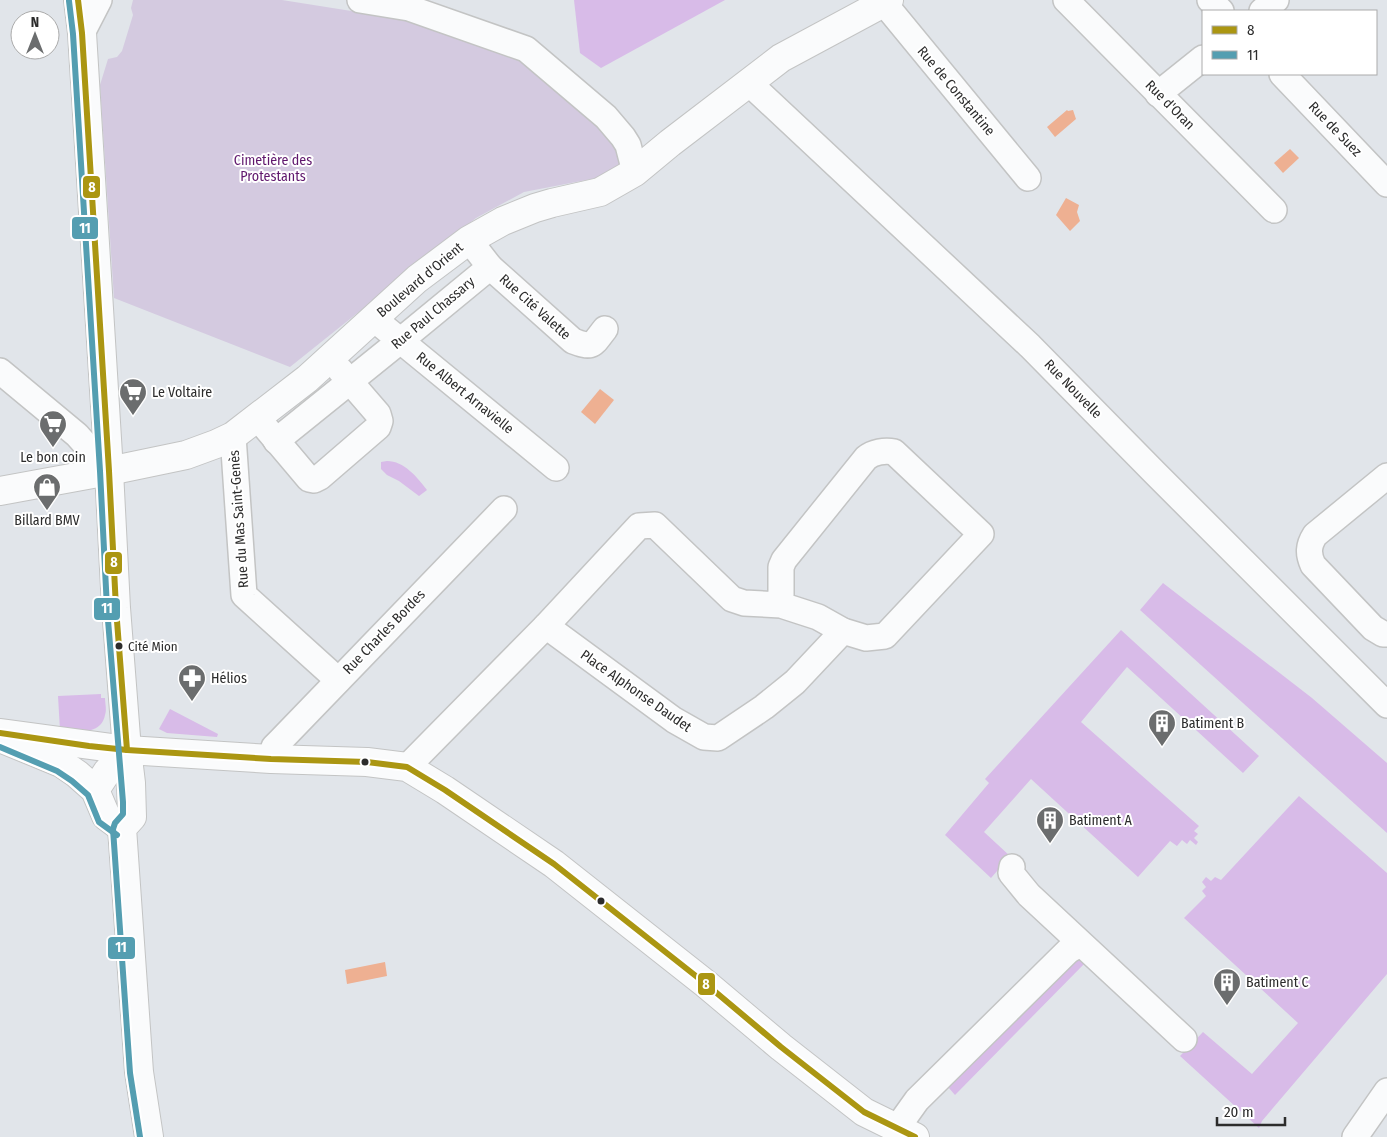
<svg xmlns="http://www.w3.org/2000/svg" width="1387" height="1137" viewBox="0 0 1387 1137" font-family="'Fira Sans Condensed',sans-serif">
	<rect width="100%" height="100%" fill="#e1e5ea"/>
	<g fill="#d8bbe8">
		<polygon points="574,0 725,0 601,68 580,53"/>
		<path d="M387 461C404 461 417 477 427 490L419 496 399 481 387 475 381 469V462Z"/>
		<polygon points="1163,583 1312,698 1387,763 1387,833 1140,610"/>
		<polygon points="1121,630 1259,756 1243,773 1127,667 1081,722 1199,826 1194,831 1198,834 1194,838 1198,842 1196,845 1190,840 1187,844 1182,840 1177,846 1170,841 1138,877 1031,779 984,832 1010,856 991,878 945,835 989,783 985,779"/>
		<path d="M101 694V698H105C105 703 107 710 105 715 101 736 76 731 60 730L58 696Z"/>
		<polygon points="170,709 218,734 217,737 167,733 159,729"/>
		<polygon points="1299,796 1387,873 1387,974 1262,1121 1259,1128 1180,1056 1203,1032 1252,1074 1298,1023 1184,918 1206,896 1202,891 1206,887 1202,882 1206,877 1211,881 1215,877 1221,880"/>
		<polygon points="1082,954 1089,959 955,1095 948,1087"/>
	</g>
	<polygon fill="#d4cae0" points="133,0 282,0 408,20 518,60 616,141 621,165 607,176 524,192 476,218 290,367 114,298 100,85 108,59 117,57 122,51 133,15 131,8"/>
	<g fill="#eeb092">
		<polygon points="1067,110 1068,111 1073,110 1076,119 1055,137 1047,127"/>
		<polygon points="1290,149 1299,158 1283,173 1274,163"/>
		<polygon points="1066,198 1079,205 1077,212 1080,221 1070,231 1056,215"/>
		<polygon points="600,389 614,400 595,424 581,412"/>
		<polygon points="385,962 387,976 347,984 345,970"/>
	</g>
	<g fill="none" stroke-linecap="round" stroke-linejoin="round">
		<g stroke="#c3c4c4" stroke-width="28">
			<g id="minor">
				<polyline points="360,0 409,8 526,49 606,117 623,137 628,145 635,172"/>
				<polyline points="1066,0 1274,210"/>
				<polyline points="1210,0 1221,11"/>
				<polyline points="884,3 1028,178"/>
				<polyline points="1262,11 1276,0"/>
				<polyline points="82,33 99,0"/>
				<polyline points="1282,74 1387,184"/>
				<polyline points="749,83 1030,346 1155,473 1387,705"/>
				<polyline points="1158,94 1203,58"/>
				<path d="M490 267 573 341C594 349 592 345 605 329"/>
				<polyline points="374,319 556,468"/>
				<polyline points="0,371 77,435 109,471"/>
				<polyline points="266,428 309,479 314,480 320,477 378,427 380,421 378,414 340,370"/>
				<polyline points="233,436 244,595 338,680"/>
				<polyline points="276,441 400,341 490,267 469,240"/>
				<path d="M1387 476 1315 535C1308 546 1308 554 1313 565L1373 628 1383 634H1387"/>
				<polyline points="546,626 674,720 704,737 718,738 764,707 795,682 843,631"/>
				<polyline points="271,759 274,747 280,741 504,509"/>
				<path d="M407 767 546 626 639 526 655 525 732 599 744 603 781 605 818 617 843 631 866 638 885 636 981 534 894 452C885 450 873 452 866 458L784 560 781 567V605"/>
				<polyline points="1012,867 1011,873 1029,895 1184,1039"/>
				<polyline points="897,1128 917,1100 1068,951 1080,944"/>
				<polyline points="1355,1137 1387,1091"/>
			</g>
		</g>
		<g stroke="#c3c4c4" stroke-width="30">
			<g id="tertiary">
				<polyline points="78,0 82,33 109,471"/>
				<polyline points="1,733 127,750 271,759 367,762 407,767 445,790 554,864 706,984 781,1047 864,1112 915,1137"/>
				<polyline points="95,790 107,772 127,750"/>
			</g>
		</g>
		<g stroke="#c3c4c4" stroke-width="30">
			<g id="secondary">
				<polyline points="109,471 116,608 127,750 131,783 132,817 122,828 139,1072 149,1137"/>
				<polyline points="0,491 109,471 186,455 216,444 233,436 307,379 417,279 469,240 503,221 535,208 552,203 600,192 635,172 670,143 781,58 889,0"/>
				<polyline points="0,738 61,763 77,774 95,790 106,816 122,828"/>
			</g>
		</g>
		<use href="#minor" stroke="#fafbfc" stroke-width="25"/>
		<use href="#tertiary" stroke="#fafbfc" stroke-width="28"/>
		<use href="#secondary" stroke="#fafbfc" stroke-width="28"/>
		<g stroke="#fff" stroke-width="10">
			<g id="bus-1">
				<polyline points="78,0 82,33 109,471 116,608 127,750"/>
				<polyline points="0,733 89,746 127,750 271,759 367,762 407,767 445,790 554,864 706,984 781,1047 864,1112 915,1137"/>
			</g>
		</g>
		<g stroke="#fff" stroke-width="10">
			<g id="bus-2">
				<polyline points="69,1 73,34 100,471 107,608 123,802 123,814 115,823 113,829 130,1073 140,1137"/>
				<polyline points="0,747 57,771 72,781 88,795 99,822 117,835"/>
			</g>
		</g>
		<use href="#bus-1" stroke="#ab9612" stroke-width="6"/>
		<use href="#bus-2" stroke="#549eb1" stroke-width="6"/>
	</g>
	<defs>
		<g id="supermarket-pin" transform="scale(1.4375)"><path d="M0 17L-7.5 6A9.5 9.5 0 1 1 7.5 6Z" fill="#6b6d6e" stroke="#fff"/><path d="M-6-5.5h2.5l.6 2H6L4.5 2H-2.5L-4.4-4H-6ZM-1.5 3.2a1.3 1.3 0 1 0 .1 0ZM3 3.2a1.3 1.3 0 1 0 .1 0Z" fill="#fff"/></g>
		<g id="shop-pin" transform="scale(1.4375)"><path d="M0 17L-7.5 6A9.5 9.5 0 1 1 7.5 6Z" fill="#6b6d6e" stroke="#fff"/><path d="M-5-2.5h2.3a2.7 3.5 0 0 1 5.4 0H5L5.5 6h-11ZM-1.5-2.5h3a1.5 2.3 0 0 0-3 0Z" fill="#fff"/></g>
		<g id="pharmacy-pin" transform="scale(1.4375)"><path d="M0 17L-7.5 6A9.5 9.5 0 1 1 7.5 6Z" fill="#6b6d6e" stroke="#fff"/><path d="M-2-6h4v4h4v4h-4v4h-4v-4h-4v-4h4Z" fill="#fff"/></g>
		<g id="building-pin" transform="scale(1.4375)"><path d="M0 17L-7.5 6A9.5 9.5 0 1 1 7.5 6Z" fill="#6b6d6e" stroke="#fff"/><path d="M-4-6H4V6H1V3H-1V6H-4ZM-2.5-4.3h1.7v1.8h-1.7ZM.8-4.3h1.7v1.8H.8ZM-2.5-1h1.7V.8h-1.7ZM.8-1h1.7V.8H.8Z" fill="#fff"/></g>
	</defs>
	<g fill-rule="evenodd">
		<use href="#supermarket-pin" x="133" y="392"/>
		<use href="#supermarket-pin" x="53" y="424"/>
		<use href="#shop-pin" x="47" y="487"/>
		<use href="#pharmacy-pin" x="192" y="678"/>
		<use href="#building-pin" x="1162" y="723"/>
		<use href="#building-pin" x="1050" y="820"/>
		<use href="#building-pin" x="1227" y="982"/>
	</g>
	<g fill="#2c2c2c" stroke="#fff" stroke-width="2">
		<circle cx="119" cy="646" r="4.5"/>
		<circle cx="365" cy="762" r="4.5"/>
		<circle cx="601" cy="901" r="4.5"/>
	</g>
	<g text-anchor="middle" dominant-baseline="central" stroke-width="4" stroke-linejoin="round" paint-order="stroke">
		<g font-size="13" fill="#2c2c2c" stroke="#fff" text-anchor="start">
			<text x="128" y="646">Cité Mion</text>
		</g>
		<g font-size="14" fill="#2c2c2c" stroke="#fff">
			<text transform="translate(956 91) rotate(50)">Rue de Constantine</text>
			<text transform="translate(1170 105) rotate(45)">Rue d'Oran</text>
			<text transform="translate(1335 129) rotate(46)">Rue de Suez</text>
			<text transform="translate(420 280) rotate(-40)">Boulevard d'Orient</text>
			<text transform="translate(535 307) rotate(42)">Rue Cité Valette</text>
			<text transform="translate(433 313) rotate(-40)">Rue Paul Chassary</text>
			<text transform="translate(1073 389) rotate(46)">Rue Nouvelle</text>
			<text transform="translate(465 393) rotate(39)">Rue Albert Arnavielle</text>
			<text transform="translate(239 519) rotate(-94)">Rue du Mas Saint-Genès</text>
			<text transform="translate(384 632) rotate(-46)">Rue Charles Bordes</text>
			<text transform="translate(636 691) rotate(35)">Place Alphonse Daudet</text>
		</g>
		<g font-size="14" fill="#60176d" stroke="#fff">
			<text x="273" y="160">Cimetière des<tspan x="273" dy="16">Protestants</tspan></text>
		</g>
		<g font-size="14" fill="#2c2c2c" stroke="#fff" text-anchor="start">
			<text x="152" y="392">Le Voltaire</text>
			<text x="53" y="457" text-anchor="middle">Le bon coin</text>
			<text x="47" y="520" text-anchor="middle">Billard BMV</text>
			<text x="211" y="678">Hélios</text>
			<text x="1181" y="723">Batiment B</text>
			<text x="1069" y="820">Batiment A</text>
			<text x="1246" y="982">Batiment C</text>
		</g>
	</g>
	<g stroke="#fff" stroke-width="2">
		<rect x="82" y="175" width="19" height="24" rx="5" fill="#ab9612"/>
		<rect x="71" y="216" width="28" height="24" rx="5" fill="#549eb1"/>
		<rect x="104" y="551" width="19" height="24" rx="5" fill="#ab9612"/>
		<rect x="93" y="597" width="28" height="24" rx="5" fill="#549eb1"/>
		<rect x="107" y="936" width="29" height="24" rx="5" fill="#549eb1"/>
		<rect x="697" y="972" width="19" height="24" rx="5" fill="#ab9612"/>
	</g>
	<g font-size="14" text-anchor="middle" font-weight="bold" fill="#fff">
		<text x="92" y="192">8</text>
		<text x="85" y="233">11</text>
		<text x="114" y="567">8</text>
		<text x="107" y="613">11</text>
		<text x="121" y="952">11</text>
		<text x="706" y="989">8</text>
	</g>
	<rect x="1202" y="10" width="175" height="65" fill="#ffffff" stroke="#ababab"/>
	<rect x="1212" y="26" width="25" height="8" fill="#ab9612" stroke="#ababab"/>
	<text x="1247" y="35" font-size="15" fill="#2c2c2c">8</text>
	<rect x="1212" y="51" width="25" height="8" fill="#549eb1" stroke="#ababab"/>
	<text x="1247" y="60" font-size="15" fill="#2c2c2c">11</text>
	<g transform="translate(35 35)"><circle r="24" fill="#ffffff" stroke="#ababab"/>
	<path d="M0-4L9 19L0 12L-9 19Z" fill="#6b6d6e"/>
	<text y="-8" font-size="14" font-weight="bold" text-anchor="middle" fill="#2c2c2c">N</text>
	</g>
	<path d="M1217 1117v8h68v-8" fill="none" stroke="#2c2c2c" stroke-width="2.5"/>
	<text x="1224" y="1117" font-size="15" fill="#2c2c2c" stroke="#ffffff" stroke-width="4" paint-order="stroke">20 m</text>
</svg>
